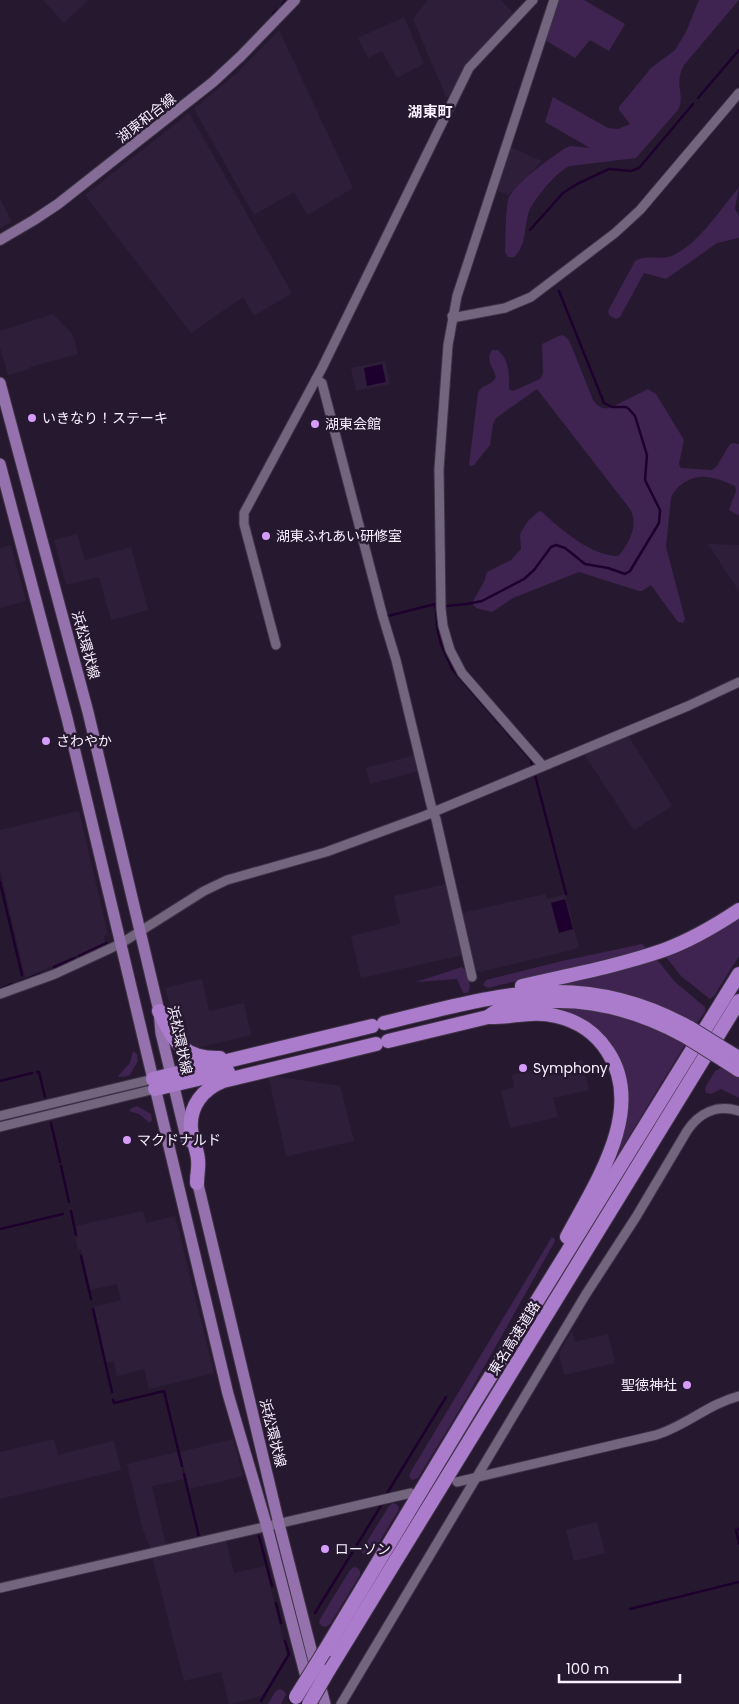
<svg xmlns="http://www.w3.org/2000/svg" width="739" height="1704" viewBox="0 0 739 1704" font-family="Poppins,'Noto Sans JP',sans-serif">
	<rect width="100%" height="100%" fill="#26192f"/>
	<g fill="#2f1e3a">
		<polygon points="43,0 88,0 64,23"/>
		<polygon points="428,0 501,0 514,14 466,65 449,97 446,97 413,19"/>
		<polygon points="404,17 424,64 397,78 382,51 368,58 358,38"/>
		<polygon points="279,30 353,188 307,215 294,192 254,215 194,109 238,72"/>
		<polygon points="189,113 292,293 254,316 243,297 191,333 85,195"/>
		<polygon points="510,147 542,161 508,195 495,190"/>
		<polygon points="0,199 12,222 0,228"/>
		<polygon points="53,314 73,335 78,354 30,367 30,369 8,375 0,348 0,331"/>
		<polygon points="385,361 390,384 356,391 351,368"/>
		<polygon points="77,534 85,560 131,547 148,610 111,620 99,577 66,585 54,540"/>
		<polygon points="708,544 739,545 739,591"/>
		<polygon points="11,545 26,601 0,608 0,548"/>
		<polygon points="626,736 629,737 672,806 634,830 584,754"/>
		<polygon points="415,755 419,771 370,784 366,768"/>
		<polygon points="79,811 108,935 104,936 105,943 25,978 0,869 0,830"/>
		<polygon points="447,884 463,955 361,978 351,936 400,924 394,896"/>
		<polygon points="545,894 547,899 565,894 579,948 480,972 474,968 462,913"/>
		<polygon points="202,979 209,1011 244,1003 251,1035 196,1048 190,1045 177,1029 165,988"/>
		<polygon points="582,1060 589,1090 553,1098 558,1117 510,1128 501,1091 514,1087 512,1075"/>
		<polygon points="268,1075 340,1086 354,1141 288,1156 286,1155"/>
		<polygon points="143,1211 146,1223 175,1216 214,1373 149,1389 144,1369 117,1376 114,1361 106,1362 94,1307 121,1300 117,1284 90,1290 81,1249 78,1250 75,1235 77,1235 76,1226"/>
		<polygon points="572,1331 575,1342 608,1334 615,1363 564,1375 559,1353"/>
		<polygon points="54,1439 58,1455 114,1441 121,1470 0,1499 0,1452"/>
		<polygon points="233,1439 243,1476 189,1489 180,1452"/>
		<polygon points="177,1452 184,1479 152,1486 166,1546 153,1549 150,1547 143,1530 127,1464"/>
		<polygon points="597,1522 605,1553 574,1561 566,1530"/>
		<polygon points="226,1540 234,1573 265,1566 287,1655 262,1696 231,1704 229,1704 221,1672 184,1681 153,1560 155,1557"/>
	</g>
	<g fill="#3f2351">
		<polygon points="559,0 584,0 625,24 609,51 590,40 575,58 545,40"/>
		<path d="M699 0H739L684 65C673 86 686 94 678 110L636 158 570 166C558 170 536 197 530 209 523 225 528 245 514 257H508L505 252C506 239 505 208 509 197 517 181 550 159 565 148L571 146 590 148 545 122 553 97 608 128 618 129 630 124 619 110V107L651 68 675 50 686 32Z"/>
		<path d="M739 187 735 209 739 216V238L717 243 666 279 644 273 620 317 616 319 609 315 608 311 635 261C646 254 662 261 674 255 700 242 720 210 739 187Z"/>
		<path d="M563 335 569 340 593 400C598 407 602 409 610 408L648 389 656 394 684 440 679 464 681 468 712 470 717 466 730 444 733 443 739 444V516L729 510 736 491 735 486C727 482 709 475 699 477 688 478 675 487 671 498L666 547 685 619 683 623 678 622 651 585 642 591H639L579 572 513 598 492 612 476 608 472 603 484 582 487 572 511 560 521 549 520 534 528 521 539 511 542 512C561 530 592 556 618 556 629 545 639 524 630 509L537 389 496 418 493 424 490 445 474 465 471 466 469 465 478 393C481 384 492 386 496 377 493 367 485 360 492 350H498C510 361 509 375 509 389L513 391 540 379 543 373 542 344 559 336Z"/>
		<polygon points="739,916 739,956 714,996 710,999 681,976 666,957 667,954"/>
		<polygon points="642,944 645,946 643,950 622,955 488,988 483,985 486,980 562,961"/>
		<path d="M654 959 659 962 675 982 705 1007V1012L697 1023 695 1024C678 1016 662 1007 645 1001 616 990 584 985 554 986Z"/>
		<path d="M462 967C468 972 471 984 469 991L467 993H463L457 979 416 982Z"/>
		<polygon points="546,1006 594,1009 639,1020 686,1043 614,1161 626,1121 628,1092 626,1079 618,1055 611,1044 542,1008"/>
		<polygon points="133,1051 137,1054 138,1061 129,1076 120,1077 118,1076 130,1063"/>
		<polygon points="721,1068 739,1078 739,1098 721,1089 711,1094 706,1093 705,1088 715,1071"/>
		<polygon points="137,1106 151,1114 152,1120 150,1123 139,1114 129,1111 132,1108"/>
		<polygon points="552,1237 555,1239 555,1241 466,1399 418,1478 412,1480 409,1476 410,1473"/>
		<polygon points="393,1503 396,1504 399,1507 398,1511 372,1554 369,1557 365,1556 362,1552 363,1548 389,1506"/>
		<polygon points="354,1567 358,1568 360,1571 360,1575 330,1624 326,1627 322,1626 319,1623 320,1619 350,1570"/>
		<polygon points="279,1689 283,1690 286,1694 281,1704 268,1704 275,1692"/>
	</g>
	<g fill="#1e002e">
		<polygon points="382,364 386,382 367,386 364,368"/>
		<polygon points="565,899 573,929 559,933 551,903"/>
	</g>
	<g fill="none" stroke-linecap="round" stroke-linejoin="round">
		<g stroke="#1e002e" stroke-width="2.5">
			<polyline points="282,5 286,0"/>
			<polyline points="273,14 277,10"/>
			<polyline points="698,98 739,50"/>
			<polyline points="530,230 563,193 577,184 609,169 631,171 639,168 693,104"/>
			<polyline points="446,606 467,604 482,601 524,579 534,570 551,547 556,545 565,548 585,564 608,568 625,574 630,571 659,523 660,510 645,480 647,455 635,416 629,409 626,407 612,407 604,403 559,291"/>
			<polyline points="436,607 437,627 441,644 452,669 531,760 532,766"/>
			<polyline points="388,616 435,604 435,607"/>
			<polyline points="535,775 566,894"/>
			<polyline points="0,882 22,975"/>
			<polyline points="79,956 107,943"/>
			<polyline points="54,967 75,958"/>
			<polyline points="20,982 40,974"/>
			<polyline points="0,989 12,984"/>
			<polyline points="37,1072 39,1072 45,1097"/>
			<polyline points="0,1081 32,1073"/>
			<polyline points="51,1123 60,1162"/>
			<polyline points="61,1166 69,1202"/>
			<polyline points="71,1211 76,1235"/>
			<polyline points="0,1229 63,1214"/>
			<polyline points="81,1256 91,1299"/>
			<polyline points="93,1309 112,1392"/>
			<polyline points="113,1400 114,1403 164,1391 182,1466"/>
			<polyline points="184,1474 199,1537"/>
			<polyline points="386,1495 446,1397"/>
			<polyline points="739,1529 736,1530 739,1544"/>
			<polyline points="259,1536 272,1586"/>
			<polyline points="276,1603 281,1623"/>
			<polyline points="630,1609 739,1582"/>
			<polyline points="315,1613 382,1504"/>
			<polyline points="285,1641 289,1654"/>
			<polyline points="261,1701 289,1654"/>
		</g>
		<g stroke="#3e3345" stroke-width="11">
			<g id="tertiary">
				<polyline points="452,316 457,317 505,308 531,297 615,233 640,210 739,93"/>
				<polyline points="316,379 322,383 383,617 396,660 431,805 436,819 472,977"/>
				<polyline points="276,645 244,524 244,513 322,368 469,68 533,0"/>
				<polyline points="543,766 462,673 450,650 443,626 441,609 439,469 448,345 457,296 554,0"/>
				<polyline points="0,994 55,974 120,944 204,891 227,880 326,852 424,816 688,706 739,682"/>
				<polyline points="0,1116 153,1079"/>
				<polyline points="0,1127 155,1089"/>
				<path d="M457 1482 656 1435C686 1426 708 1404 739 1396"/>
				<polyline points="0,1588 411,1493"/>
				<path d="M341 1704 586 1294 636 1217 687 1131C699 1113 717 1104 739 1111"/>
			</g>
		</g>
		<g stroke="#3e3345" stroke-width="12">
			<polyline id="secondary" points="0,240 34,220 58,204 213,82 241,56 295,0"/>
		</g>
		<g stroke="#3e3345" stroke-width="13">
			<g id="primary">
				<polyline points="0,383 88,712 159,1011 161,1033 187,1141"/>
				<polyline points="0,464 67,718 228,1394 267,1527 313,1704"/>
				<polyline points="196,1176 279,1524 325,1704"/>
			</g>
		</g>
		<g stroke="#3e3345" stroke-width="16">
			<g id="motorway">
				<path d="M522 986C569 975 618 966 664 950 691 940 715 926 739 910"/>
				<path d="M159 1011C174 1041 182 1059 220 1058"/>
				<path d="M488 1017C503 1005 519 1003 538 1002 590 997 639 1011 685 1036"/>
				<path d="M384 1023C496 996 581 967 690 1028"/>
				<path d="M388 1041 488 1017C511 1018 533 1010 556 1016 578 1021 596 1033 608 1052 646 1110 595 1184 567 1237"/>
				<polyline points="727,1051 739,1058"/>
				<polyline points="722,1059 739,1070"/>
				<polyline points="153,1079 372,1026"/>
				<polyline points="155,1089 228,1072"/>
				<path d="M197 1183C197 1175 199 1167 198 1159 197 1149 192 1139 191 1129 189 1106 203 1089 223 1081L376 1044"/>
				<polyline points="324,1652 474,1403 739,974"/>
				<polyline points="328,1671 739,1001"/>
			</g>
		</g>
		<use href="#tertiary" stroke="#74657f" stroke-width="9"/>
		<use href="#secondary" stroke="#846c96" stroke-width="10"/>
		<use href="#primary" stroke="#9572ad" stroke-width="11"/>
		<use href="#motorway" stroke="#ab7bcc" stroke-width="14"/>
		<g stroke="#3e3345" stroke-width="16" stroke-linecap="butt">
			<g id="motorway-bridge">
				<polyline points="690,1028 727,1051"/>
				<polyline points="685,1036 722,1059"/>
				<polyline points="296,1697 324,1652"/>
				<polyline points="309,1704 328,1671"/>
			</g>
		</g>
		<use href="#motorway-bridge" stroke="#ab7bcc" stroke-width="14"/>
	</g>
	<g fill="#d59cfb" stroke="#26192f" stroke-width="2">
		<circle cx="32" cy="418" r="5"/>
		<circle cx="315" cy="424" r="5"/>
		<circle cx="266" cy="536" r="5"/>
		<circle cx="46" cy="741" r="5"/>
		<circle cx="523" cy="1068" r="5"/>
		<circle cx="127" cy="1140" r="5"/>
		<circle cx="687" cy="1385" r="5"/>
		<circle cx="325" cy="1549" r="5"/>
	</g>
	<g text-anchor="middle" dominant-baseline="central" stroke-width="5" stroke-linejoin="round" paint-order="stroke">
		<g font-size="14" fill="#f8efff" stroke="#26192f">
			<text transform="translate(146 118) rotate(-38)">湖東和合線</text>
			<text transform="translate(86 645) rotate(75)">浜松環状線</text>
			<text transform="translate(180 1040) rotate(78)">浜松環状線</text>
			<text transform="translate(514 1338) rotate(-58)">東名高速道路</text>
			<text transform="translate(273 1433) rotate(76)">浜松環状線</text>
		</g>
		<g font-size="14" fill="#f8efff" stroke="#26192f" text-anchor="start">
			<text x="42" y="418">いきなり！ステーキ</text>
			<text x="325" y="424">湖東会館</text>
			<text x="276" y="536">湖東ふれあい研修室</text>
			<text x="56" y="741">さわやか</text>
			<text x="533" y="1068">Symphony</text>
			<text x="137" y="1140">マクドナルド</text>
			<text x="677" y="1385" text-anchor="end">聖徳神社</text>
			<text x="335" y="1549">ローソン</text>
		</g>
		<g font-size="15" font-weight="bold" fill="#f8efff" stroke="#26192f">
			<text x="430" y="111">湖東町</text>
		</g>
	</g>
	<path d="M559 1674v8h121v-8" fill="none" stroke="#f8efff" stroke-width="2.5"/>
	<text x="566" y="1674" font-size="15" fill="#f8efff" stroke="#26192f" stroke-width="4" paint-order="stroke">100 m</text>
</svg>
